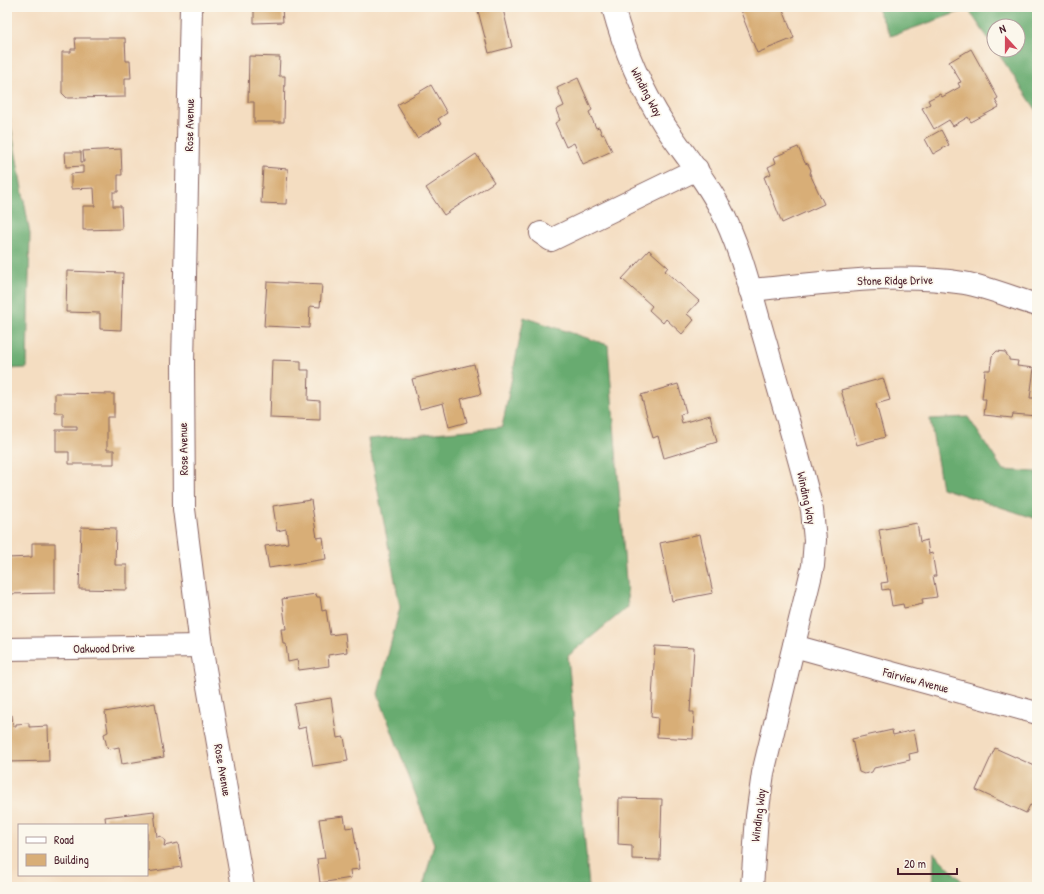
<svg xmlns="http://www.w3.org/2000/svg" width="1044" height="894" viewBox="0 0 1044 894" font-family="'Patrick Hand',sans-serif">
	<rect width="100%" height="100%" fill="#fbf7ec"/>
	<filter id="ink" filterUnits="userSpaceOnUse"><feTurbulence type="fractalNoise" baseFrequency=".025" numOctaves="2"/><feDisplacementMap in="SourceGraphic" scale="8" xChannelSelector="R" yChannelSelector="G"/><feConvolveMatrix kernelMatrix="1 2 1 2 8 2 1 2 1" color-interpolation-filters="sRGB"/></filter>
	<filter id="wash" filterUnits="userSpaceOnUse"><feTurbulence type="fractalNoise" baseFrequency=".012" numOctaves="4" result="noise"/><feDisplacementMap in="SourceGraphic" scale="16" xChannelSelector="R" yChannelSelector="G"/><feGaussianBlur stdDeviation="0.9" result="paint"/><feColorMatrix in="noise" values="0 0 0 0 0 0 0 0 0 0 0 0 0 0 0 0 0 1.4 0 .05"/><feComposite in="paint" operator="in"/></filter>
	<g filter="url(#wash)">
		<rect width="100%" height="100%" fill="#f4ddc1"/>
		<g fill="#67ab70" stroke="#58654e">
			<polygon points="876,7 1037,7 1037,111 996,50 1018,50 1018,26 994,26 994,47 968,9 891,36"/>
			<polygon points="7,103 30,234 27,368 7,369"/>
			<polygon points="524,317 608,345 628,607 568,656 589,887 423,887 434,844 378,694 400,607 368,439 502,427"/>
			<polygon points="968,417 1003,470 1037,472 1037,519 942,488 930,419"/>
			<polygon points="934,853 968,887 933,887"/>
		</g>
		<g id="blocks">
			<g fill="#d8ae77">
				<polygon points="254,7 282,7 283,22 254,23"/>
				<polygon points="477,7 508,7 503,9 512,47 489,53"/>
				<polygon points="746,7 782,7 794,38 757,53 740,10"/>
				<polygon points="75,38 125,38 126,61 130,61 131,78 125,78 125,97 67,98 62,93 62,52 71,52 71,49 76,49"/>
				<polygon points="971,49 998,98 995,100 999,107 971,122 968,117 953,126 949,120 934,129 922,108 930,104 928,100 940,94 942,97 960,87 958,83 961,82 949,62"/>
				<polygon points="249,56 280,57 279,76 285,76 284,122 254,122 254,102 248,102"/>
				<polygon points="578,78 592,110 589,112 596,128 599,127 602,135 604,134 612,151 583,164 574,143 566,147 555,123 560,120 556,110 564,106 557,88"/>
				<polygon points="431,85 447,113 438,119 441,124 417,138 397,105"/>
				<polygon points="941,130 949,145 933,154 925,139"/>
				<polygon points="798,147 805,163 808,164 811,170 810,174 824,204 782,223 764,177 771,174 768,167 776,163 774,157"/>
				<polygon points="121,149 122,175 118,175 118,192 113,192 113,206 121,206 122,229 83,230 83,206 95,206 94,188 71,189 71,174 83,173 83,166 66,167 65,152 81,152 81,162 84,162 83,151"/>
				<polygon points="476,154 494,182 444,215 426,188"/>
				<polygon points="263,167 288,169 286,204 261,203"/>
				<polygon points="649,250 668,267 665,271 699,301 687,314 694,320 682,334 666,319 663,323 649,310 652,306 622,279"/>
				<polygon points="67,271 123,273 121,330 100,329 100,313 66,312"/>
				<polygon points="267,282 322,285 320,307 310,306 309,328 264,326"/>
				<polygon points="997,351 1005,352 1009,358 1009,360 1018,361 1017,366 1034,368 1030,398 1037,398 1037,416 1013,414 1012,418 984,415 986,399 982,399 985,370 990,370 992,356"/>
				<polygon points="272,360 301,361 301,370 309,370 308,400 320,401 320,420 270,418"/>
				<polygon points="474,364 481,394 461,399 467,422 449,427 443,403 420,409 412,379"/>
				<polygon points="883,378 890,400 876,404 885,437 857,445 841,390"/>
				<polygon points="678,384 686,412 680,415 682,423 710,415 717,442 664,458 658,436 653,438 641,395"/>
				<polygon points="55,393 114,394 114,417 107,417 107,450 114,450 114,464 69,464 69,452 56,452 56,430 77,430 77,426 63,426 63,413 55,413"/>
				<polygon points="311,500 317,538 323,537 326,559 269,568 265,546 288,543 286,529 277,531 273,506"/>
				<polygon points="917,523 920,542 927,540 929,554 932,553 936,576 933,576 937,597 922,599 923,604 904,608 903,604 892,606 889,589 882,590 881,583 888,582 879,530"/>
				<polygon points="81,527 116,528 115,565 127,565 127,590 79,589"/>
				<polygon points="700,534 713,593 672,601 660,543"/>
				<polygon points="32,543 55,543 55,593 7,594 7,558 32,557"/>
				<polygon points="316,594 317,597 320,597 322,611 326,610 330,635 345,633 347,652 328,655 329,666 299,670 297,660 288,662 286,644 283,644 281,629 286,629 282,599"/>
				<polygon points="655,646 694,648 690,712 694,712 693,739 657,737 658,718 651,717"/>
				<polygon points="331,698 337,738 344,737 348,761 313,766 306,727 298,729 294,704"/>
				<polygon points="155,703 164,757 122,764 119,747 109,749 107,747 104,734 108,732 105,712"/>
				<polygon points="12,715 13,726 16,726 16,724 29,723 29,727 48,726 49,761 7,762 7,716"/>
				<polygon points="892,730 893,735 914,730 918,752 909,754 910,760 874,768 872,772 864,774 859,772 852,739"/>
				<polygon points="995,748 1037,767 1037,808 1030,805 1026,813 976,790"/>
				<polygon points="619,798 662,799 660,860 632,859 632,845 618,844"/>
				<polygon points="154,811 157,837 161,836 165,841 164,846 178,843 182,867 147,872 147,825 106,825 105,817"/>
				<polygon points="344,816 346,828 353,827 360,869 350,870 351,878 320,883 317,859 325,858 319,819"/>
			</g>
		</g>
	</g>
	<g filter="url(#ink)">
		<use href="#blocks" fill-opacity="0" stroke="#866260" stroke-width="1"/>
		<g fill="none" stroke-linecap="round" stroke-linejoin="round">
			<g stroke="#866260" stroke-width="24">
				<g id="street">
					<polyline points="191,7 183,363 184,509 201,646 243,887"/>
					<path d="M613 7C624 49 641 89 665 126 683 153 704 177 719 206 742 249 752 298 766 344 781 399 799 454 812 510L815 540 813 566 763 773 757 816 752 887"/>
					<polyline points="541,233 551,240 697,169"/>
					<path d="M750 290C820 284 893 272 964 283 988 287 1013 298 1037 305"/>
					<polyline points="794,646 1037,713"/>
					<polyline points="7,649 201,646"/>
				</g>
			</g>
			<use href="#street" stroke="#fff" stroke-width="22"/>
		</g>
	</g>
	<g text-anchor="middle" dominant-baseline="central" stroke-width="3.5" stroke-linejoin="round" paint-order="stroke">
		<g font-size="12" fill="#4a1f2b" stroke="#fbf7ec">
			<text transform="translate(647 92) rotate(62)">Winding Way</text>
			<text transform="translate(189 125) rotate(-89)">Rose Avenue</text>
			<text transform="translate(895 280) rotate(-1)">Stone Ridge Drive</text>
			<text transform="translate(183 449) rotate(-91)">Rose Avenue</text>
			<text transform="translate(807 498) rotate(78)">Winding Way</text>
			<text transform="translate(104 648) rotate(-1)">Oakwood Drive</text>
			<text transform="translate(916 680) rotate(15)">Fairview Avenue</text>
			<text transform="translate(223 770) rotate(80)">Rose Avenue</text>
			<text transform="translate(758 815) rotate(-83)">Winding Way</text>
		</g>
	</g>
	<rect width="1044" height="894" fill="none" stroke="#fbf7ec" stroke-width="24"/>
	<rect x="18" y="824" width="130" height="52" fill="#fbf7ec" stroke="#b4a19f"/>
	<rect x="26" y="837" width="20" height="6" fill="#ffffff" stroke="#b4a19f"/>
	<text x="54" y="844" font-size="12" fill="#4a1f2b">Road</text>
	<rect x="26" y="854" width="20" height="12" fill="#d8ae77" stroke="#b4a19f"/>
	<text x="54" y="864" font-size="12" fill="#4a1f2b">Building</text>
	<g transform="translate(1006 38) rotate(339)"><circle r="19" fill="#fbf7ec" stroke="#b4a19f"/>
	<path d="M0-3L7 15L0 10L-7 15Z" fill="#d1495b"/>
	<text y="-6" font-size="11" font-weight="bold" text-anchor="middle" fill="#4a1f2b">N</text>
	</g>
	<path d="M898 868v6h59v-6" fill="none" stroke="#4a1f2b" stroke-width="2"/>
	<text x="904" y="868" font-size="12" fill="#4a1f2b" stroke="#fbf7ec" stroke-width="3" paint-order="stroke">20 m</text>
</svg>
